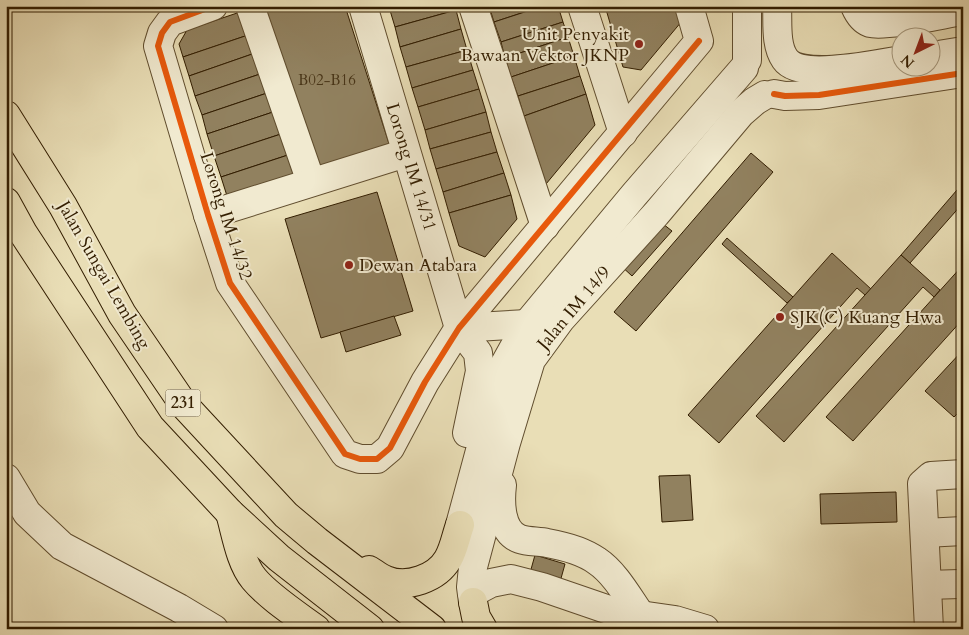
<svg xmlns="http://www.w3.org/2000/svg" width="969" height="635" viewBox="0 0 969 635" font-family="Cardo,serif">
	<rect width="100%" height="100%" fill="#e9deb6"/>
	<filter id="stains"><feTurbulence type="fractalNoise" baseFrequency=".004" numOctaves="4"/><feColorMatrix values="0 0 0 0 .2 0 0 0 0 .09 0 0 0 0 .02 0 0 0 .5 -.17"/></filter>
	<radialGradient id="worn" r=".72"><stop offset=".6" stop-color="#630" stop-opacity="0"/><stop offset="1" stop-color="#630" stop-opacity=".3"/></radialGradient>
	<g fill="#91815f" stroke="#321d00">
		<polygon points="262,6 345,6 392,153 316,177"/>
		<polygon points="392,6 455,6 456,10 395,27 389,7"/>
		<polygon points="489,6 543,6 494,22"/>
		<polygon points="543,6 558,6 563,22 501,42 494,22"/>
		<polygon points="605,6 678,6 682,21 641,70 623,67"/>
		<polygon points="456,10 461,29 400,47 395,27"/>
		<polygon points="243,11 251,34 183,57 179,44 187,30"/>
		<polygon points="563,22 568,37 505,58 501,42"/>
		<polygon points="461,29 467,50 406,67 400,47"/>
		<polygon points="251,34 258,52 189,76 183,57"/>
		<polygon points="568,37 574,56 511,77 505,58"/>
		<polygon points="467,50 473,70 412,88 406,67"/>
		<polygon points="258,52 266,72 195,96 189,76"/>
		<polygon points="574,56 580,76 518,96 511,77"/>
		<polygon points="473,70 479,89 418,107 412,88"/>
		<polygon points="266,72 273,91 202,115 195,96"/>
		<polygon points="580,76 586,94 524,116 518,96"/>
		<polygon points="479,89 486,112 425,130 418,107"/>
		<polygon points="273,91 279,110 207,134 202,115"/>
		<polygon points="586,94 595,125 546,184 524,116"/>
		<polygon points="279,110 287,132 214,156 207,134"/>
		<polygon points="486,112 491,132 430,149 425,130"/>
		<polygon points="287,132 294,153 221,177 214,156"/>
		<polygon points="491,132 497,152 436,169 430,149"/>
		<polygon points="497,152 504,173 443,192 436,169"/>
		<polygon points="294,153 301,175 228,199 221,177"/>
		<polygon points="751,153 773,172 636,331 614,312"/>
		<polygon points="504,173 511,195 449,213 443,192"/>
		<polygon points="963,183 963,203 910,263 901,255"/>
		<polygon points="377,192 413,311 321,338 285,219"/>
		<polygon points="511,195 517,219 485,257 459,246 449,213"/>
		<polygon points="658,220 672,231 632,276 619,264"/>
		<polygon points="727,238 793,297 787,303 722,244"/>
		<polygon points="832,253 871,289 865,295 857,288 719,443 688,415"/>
		<polygon points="901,255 940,290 934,297 923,287 784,442 756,416"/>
		<polygon points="963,265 963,319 853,441 826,417"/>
		<polygon points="394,316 401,335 346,352 340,332"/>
		<polygon points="963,350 963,408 954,417 925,391"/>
		<polygon points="690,475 693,520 662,522 659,476"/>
		<polygon points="896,492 897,522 821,524 820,494"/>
		<polygon points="958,545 963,545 963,629 960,584"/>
		<polygon points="535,555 565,564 560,582 530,573"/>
	</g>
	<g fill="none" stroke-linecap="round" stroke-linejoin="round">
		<g stroke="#604d2e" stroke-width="30">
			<g id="minor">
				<polyline points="213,6 170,22 162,33 158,46 208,215 230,283 345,454 360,459 377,459 390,448 425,382 459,328 699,41 689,6"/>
				<polyline points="250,6 311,182"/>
				<polyline points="363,6 459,328 478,353 480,371 467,433"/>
				<polyline points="473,6 545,226"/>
				<polyline points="582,6 623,133"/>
				<path d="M777 6C778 22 775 45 785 59 800 81 878 64 902 60"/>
				<path d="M855 6C858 13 862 20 870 23 886 27 943 14 963 11"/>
				<polyline points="932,56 963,51"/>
				<polyline points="747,60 747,6"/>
				<polyline points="774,94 785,96 819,95 963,73"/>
				<polyline points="208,215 406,153"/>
				<polyline points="459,328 527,324"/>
				<polyline points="6,478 27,513 62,546 179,608 214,629"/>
				<path d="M502 485C500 502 500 532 520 539 528 542 539 541 547 543 564 546 583 551 597 561 615 573 628 597 640 614"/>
				<polyline points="460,525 502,369 527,324 634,195 744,68"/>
				<polyline points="925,533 963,531"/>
				<polyline points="927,585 960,584"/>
				<polyline points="472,593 491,583 511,579 542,587 612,611 675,620 705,629"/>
				<polyline points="473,602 471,587 473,567 506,443 531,360 561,319 656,214 741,113 755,101 765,95"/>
				<polyline points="929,629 922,484 931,476 963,474"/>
			</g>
		</g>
		<g stroke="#321d00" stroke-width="30">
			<g id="major">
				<polyline points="6,115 63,206 122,314 184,405 286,515 317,541 432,629"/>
				<polyline points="6,202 23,233 150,427 230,513 279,558 370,629"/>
				<path d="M230 513C236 534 240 562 254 579 269 597 297 615 316 629"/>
				<path d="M369 570C374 573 380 578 386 580 407 589 437 578 448 559 454 549 456 536 460 525"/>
				<polyline points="473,602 476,617 483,629"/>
			</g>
		</g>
		<use href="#minor" stroke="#f1ead0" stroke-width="28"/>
		<use href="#major" stroke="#e9deb6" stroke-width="28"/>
		<g stroke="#f1ead0" stroke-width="9">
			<g id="cycleway">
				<polyline points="213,6 170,22 162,33 158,46 208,215 230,283 345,454 360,459 377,459 390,448 425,382 459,328 699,41"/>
				<polyline points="774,94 785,96 819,95 963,73"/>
			</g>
		</g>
		<use href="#cycleway" stroke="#e8590c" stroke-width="6"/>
	</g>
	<g fill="#8f2418" stroke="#f1ead0" stroke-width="2">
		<circle cx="639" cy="44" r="5"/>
		<circle cx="349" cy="265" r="5"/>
		<circle cx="780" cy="317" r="5"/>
	</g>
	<g text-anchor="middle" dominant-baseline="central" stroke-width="4" stroke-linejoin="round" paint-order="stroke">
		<g font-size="15" fill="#4a3618">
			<text x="327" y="80">B02-B16</text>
		</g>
		<rect fill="#f1ead0" stroke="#6b5a3e" stroke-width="1" x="165.5" y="389.5" width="35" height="27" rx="4"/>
		<g font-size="16" font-weight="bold" fill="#321d00">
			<text x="183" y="403">231</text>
		</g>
		<g font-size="18" fill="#321d00" stroke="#f1ead0" text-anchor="start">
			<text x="629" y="34" text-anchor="end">Unit Penyakit<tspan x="629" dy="21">Bawaan Vektor JKNP</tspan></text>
			<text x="359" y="265">Dewan Atabara</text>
			<text x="790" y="317">SJK(C) Kuang Hwa</text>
		</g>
		<g font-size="18" fill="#321d00" stroke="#f1ead0">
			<text transform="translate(411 167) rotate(73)">Lorong IM 14/31</text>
			<text transform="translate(226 216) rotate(72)">Lorong IM 14/32</text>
			<text transform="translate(104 275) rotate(60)">Jalan Sungai Lembing</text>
			<text transform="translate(574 308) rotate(-50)">Jalan IM 14/9</text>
		</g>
	</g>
	<rect width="969" height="635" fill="none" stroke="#e9deb6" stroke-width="25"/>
	<rect x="8" y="8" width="954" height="620" fill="none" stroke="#321d00" stroke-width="2.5"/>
	<rect x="12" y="12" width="944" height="610" fill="none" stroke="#321d00"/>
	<g transform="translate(916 52) rotate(222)"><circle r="24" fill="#f1ead0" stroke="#a5987d"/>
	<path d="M0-4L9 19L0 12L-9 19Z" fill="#8f2418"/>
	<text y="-8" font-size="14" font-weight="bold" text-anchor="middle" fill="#321d00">N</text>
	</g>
	<rect width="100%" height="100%" filter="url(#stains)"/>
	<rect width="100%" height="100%" fill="url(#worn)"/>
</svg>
